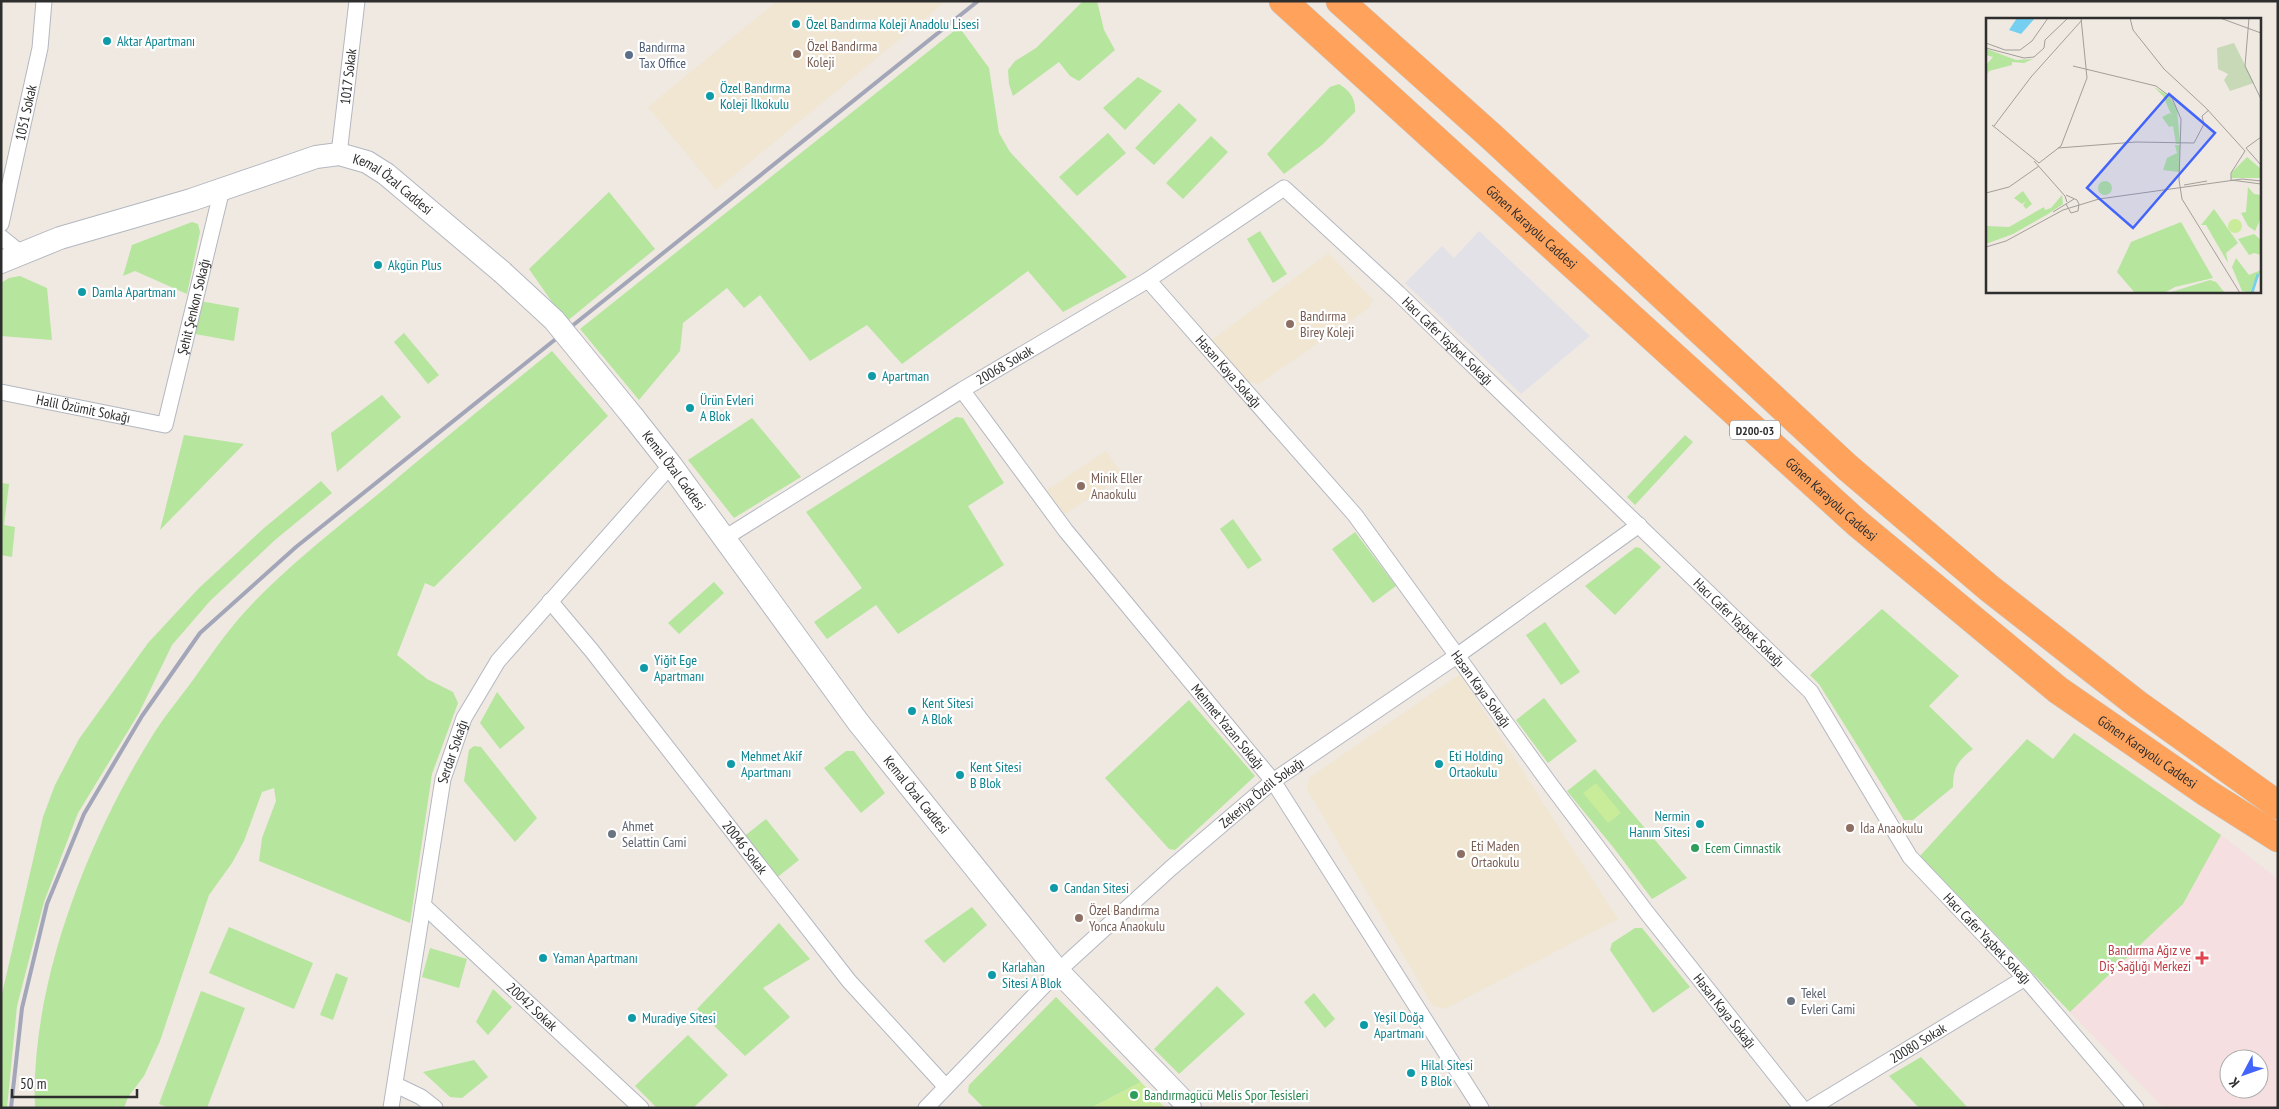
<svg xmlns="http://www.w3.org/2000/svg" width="2279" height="1109" viewBox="0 0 2279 1109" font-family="'PT Sans Narrow',sans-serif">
	<rect width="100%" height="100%" fill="#efe9e1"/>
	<polygon fill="#e3e1e8" points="1479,231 1590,336 1521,394 1405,283 1442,246 1454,258"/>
	<g fill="#f0e6d1">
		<polygon points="777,1 945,2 716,190 648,107"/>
		<polygon points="1328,253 1373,300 1369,308 1259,384 1248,382 1212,340"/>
		<polygon points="1106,451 1123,476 1065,514 1047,490"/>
		<polygon points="1460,674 1618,919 1445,1009 1433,1006 1307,789 1309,778"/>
	</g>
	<path fill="#f5dfe0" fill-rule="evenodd" d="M2221 835 2278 879V1108H2164L2070 1012 2183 904ZM2229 1059H2259V1089H2229Z"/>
	<g fill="#b6e59e">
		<polygon points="1083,1 1097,1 1104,30 1115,50 1079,81 1070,76 1059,62 1013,96 1009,84 1008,70 1015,61 1036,48"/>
		<polygon points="959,27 989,68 999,133 1010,152 1127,277 1063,312 1028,271 902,364 867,325 810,361 760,295 744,308 727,288 683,323 680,351 639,400 580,329"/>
		<polygon points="1138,77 1162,91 1125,130 1103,108"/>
		<path d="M1339 84C1350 91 1356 99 1355 112L1322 145 1284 174 1267 154 1330 87Z"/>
		<polygon points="1179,103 1197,120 1154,165 1135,148"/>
		<polygon points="1108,133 1126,153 1077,196 1059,177"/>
		<polygon points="1211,136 1228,152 1183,199 1166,183"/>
		<polygon points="609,192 655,249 566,322 529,269"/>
		<polygon points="192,222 198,224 200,232 187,294 135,271 123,276 132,245"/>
		<polygon points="1260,231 1287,274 1273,283 1247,239"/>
		<polygon points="20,276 47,288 52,340 1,336 1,283 9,278"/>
		<polygon points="200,301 239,308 234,341 195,334"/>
		<polygon points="404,333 439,375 428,384 394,342"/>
		<path d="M552 351 608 416 434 587 425 583 397 655 427 679 453 692 458 703 432 774 410 923 259 861 262 838 276 801 274 788 262 792 244 841 232 863 209 895 160 1041 144 1076 128 1097 124 1108H35C30 986 87 841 151 738 163 718 179 699 193 680 213 652 231 625 255 601 294 561 339 526 382 491 438 444 495 397 552 351Z"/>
		<polygon points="382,395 401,417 337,472 331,433"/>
		<polygon points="956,417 963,418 1004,483 968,506 1004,565 898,634 876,605 827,639 814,622 862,588 806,512"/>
		<polygon points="752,418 801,477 734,518 688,460"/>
		<polygon points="184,435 244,444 160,530"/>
		<polygon points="1685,435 1693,442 1635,505 1627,497"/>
		<polygon points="321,481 332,493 275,540 210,601 172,645 139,713 78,813 44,902 17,1006 7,1108 1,1108 1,998 43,817 55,785 79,739 148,643 199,588 264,528"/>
		<polygon points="1,483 9,484 4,525 15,527 12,557 1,555"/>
		<polygon points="1233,519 1262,560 1248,569 1220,529"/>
		<polygon points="1355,532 1396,586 1373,603 1332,549"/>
		<polygon points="1636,547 1640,548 1661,567 1615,615 1585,586"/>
		<polygon points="714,582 724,593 679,634 668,623"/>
		<path d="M1882 609 1959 676 1929 706 1973 749C1958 760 1953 768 1953 787L1913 820H1904L1819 684 1810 675Z"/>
		<polygon points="1545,622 1580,672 1561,685 1526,635"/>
		<polygon points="497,692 525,728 500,749 480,723"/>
		<polygon points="1544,698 1577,741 1548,763 1516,720"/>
		<polygon points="1189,700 1255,776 1175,850 1169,849 1105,778"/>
		<polygon points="2074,733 2221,835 2183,904 2070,1012 1920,856 2027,739 2053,759"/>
		<polygon points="474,746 481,747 537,818 515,842 464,781 469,750"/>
		<polygon points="846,751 854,751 885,793 861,813 824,768"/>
		<polygon points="1595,769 1687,878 1652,899 1613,847 1567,791"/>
		<polygon points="766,819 799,860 775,879 742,838"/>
		<polygon points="972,907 987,925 944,963 924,941"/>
		<polygon points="779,923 810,959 763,988 790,1017 745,1056 697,1009"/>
		<polygon points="229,927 313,963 294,1009 209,973"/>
		<polygon points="1635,928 1642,928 1690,987 1653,1013 1610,950 1612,943"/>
		<polygon points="430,948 467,959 459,988 422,977"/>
		<polygon points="336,973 348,978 333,1020 320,1015"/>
		<polygon points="1217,986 1245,1014 1179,1074 1154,1049"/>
		<polygon points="493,989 512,1007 488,1035 476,1022"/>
		<polygon points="201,991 245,1008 207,1108 169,1108 159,1104"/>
		<polygon points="1314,993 1335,1019 1325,1028 1304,1002"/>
		<polygon points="1056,997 1141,1082 1091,1108 984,1108 968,1092 969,1085"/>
		<polygon points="688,1035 728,1075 693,1108 657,1108 635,1086"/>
		<polygon points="1921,1057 1968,1108 1919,1108 1889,1076"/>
		<polygon points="474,1060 488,1077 462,1098 450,1097 423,1072"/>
	</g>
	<g fill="#c9ec9a">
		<polygon points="1596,783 1621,813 1608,823 1583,793"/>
		<polygon points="1141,1082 1165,1108 1091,1108"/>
	</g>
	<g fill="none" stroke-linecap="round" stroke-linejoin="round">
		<g stroke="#b4b7c1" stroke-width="17">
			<g id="street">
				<path id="s1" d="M339 154 357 1"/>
				<path id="s2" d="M1 224 40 48 44 1"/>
				<polyline points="1,237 22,254"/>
				<path id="s3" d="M1148 280 1355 515 1550 784 1647 913 1802 1108"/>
				<path id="s4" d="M962 390 1066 531 1273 781 1481 1108"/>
				<path id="s5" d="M1 392 165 425 222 189"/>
				<path id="s6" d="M723 539 962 390 1148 280 1284 188 1398 293 1811 692 1910 857 2025 978 2136 1108"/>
				<path id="s7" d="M550 601 592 651 849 981 946 1087"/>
				<path id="s8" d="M423 905 641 1108"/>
				<polyline points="396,1085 421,1097 435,1108"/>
				<path id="s9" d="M391 1108 443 779 464 718 498 661 671 465"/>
				<path id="s10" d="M926 1108 1058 971 1171 868 1273 781 1458 655 1639 525"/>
				<path id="s11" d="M1811 1108 2025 978"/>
			</g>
		</g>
		<g stroke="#b4b7c1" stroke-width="24">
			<g id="secondary">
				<path id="s12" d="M1 262 60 238 191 200 316 157 339 154 367 162 386 174 502 272"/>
				<path id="s13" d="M634 418 671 465 858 722 1058 971 1190 1108"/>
			</g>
		</g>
		<g stroke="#c9c9c9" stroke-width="29">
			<g id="highway">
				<path id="s14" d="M1283 1 1857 523 2058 690 2207 793 2278 838"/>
				<polyline points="1340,1 1493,138 1847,467 1989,588 2137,704 2278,805"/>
			</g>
		</g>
		<use href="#street" stroke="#fff" stroke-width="15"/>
		<use href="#secondary" stroke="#fff" stroke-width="22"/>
		<use href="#highway" stroke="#ffa35c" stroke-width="28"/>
		<polyline stroke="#a3a6b8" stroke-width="4" points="11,1108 22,1008 47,904 84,814 142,716 200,633 296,547 978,1"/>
		<g stroke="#b4b7c1" stroke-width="24" stroke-linecap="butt">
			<polyline id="secondary-bridge" points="502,272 554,320 634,418"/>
		</g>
		<use href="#secondary-bridge" stroke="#fff" stroke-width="22"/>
	</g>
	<g fill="#0f9aa8" stroke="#fff" stroke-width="2">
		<circle cx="796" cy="24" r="5"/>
		<circle cx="107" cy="41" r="5"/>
		<circle cx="710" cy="96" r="5"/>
		<circle cx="378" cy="265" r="5"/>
		<circle cx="82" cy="292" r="5"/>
		<circle cx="872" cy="376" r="5"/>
		<circle cx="690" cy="408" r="5"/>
		<circle cx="644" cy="668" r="5"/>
		<circle cx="912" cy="711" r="5"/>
		<circle cx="731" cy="764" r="5"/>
		<circle cx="1439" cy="764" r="5"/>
		<circle cx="960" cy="775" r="5"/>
		<circle cx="1700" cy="824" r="5"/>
		<circle cx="1054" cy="888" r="5"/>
		<circle cx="543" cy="958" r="5"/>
		<circle cx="992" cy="975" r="5"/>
		<circle cx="632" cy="1018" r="5"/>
		<circle cx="1364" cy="1025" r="5"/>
		<circle cx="1411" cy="1073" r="5"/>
	</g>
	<g fill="#8d6e63" stroke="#fff" stroke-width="2">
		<circle cx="797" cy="54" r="5"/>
		<circle cx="1290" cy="324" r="5"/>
		<circle cx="1081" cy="486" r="5"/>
		<circle cx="1850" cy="828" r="5"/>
		<circle cx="1461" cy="854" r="5"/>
		<circle cx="1079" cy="918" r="5"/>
	</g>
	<circle fill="#5c6f8a" stroke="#fff" stroke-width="2" cx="629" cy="55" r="5"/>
	<g fill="#6b7280" stroke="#fff" stroke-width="2">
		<circle cx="612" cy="834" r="5"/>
		<circle cx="1791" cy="1001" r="5"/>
	</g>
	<g fill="#2e9e5b" stroke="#fff" stroke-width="2">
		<circle cx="1695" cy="848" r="5"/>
		<circle cx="1134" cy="1095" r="5"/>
	</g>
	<path fill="#e0444e" stroke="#fff" stroke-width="2" d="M2199.5 950.5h5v5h5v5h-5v5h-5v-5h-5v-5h5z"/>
	<g text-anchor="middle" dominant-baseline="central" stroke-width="4.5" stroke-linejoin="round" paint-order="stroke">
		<rect fill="#fff" stroke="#6d6d6d" stroke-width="1" x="1730" y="420.5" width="50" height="19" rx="4"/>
		<g font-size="12" font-weight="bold" fill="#2e2e2e">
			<text x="1755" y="430">D200-03</text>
		</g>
		<g font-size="14" fill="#0d838f" stroke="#fff" text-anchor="start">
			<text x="806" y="24">Özel Bandırma Koleji Anadolu Lisesi</text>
			<text x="117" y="41">Aktar Apartmanı</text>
			<text x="720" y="88">Özel Bandırma<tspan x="720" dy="16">Koleji İlkokulu</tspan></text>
			<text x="388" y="265">Akgün Plus</text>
			<text x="92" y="292">Damla Apartmanı</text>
			<text x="882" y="376">Apartman</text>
			<text x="700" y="400">Ürün Evleri<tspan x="700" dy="16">A Blok</tspan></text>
			<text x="654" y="660">Yiğit Ege<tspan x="654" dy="16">Apartmanı</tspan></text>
			<text x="922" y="703">Kent Sitesi<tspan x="922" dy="16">A Blok</tspan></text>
			<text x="741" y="756">Mehmet Akif<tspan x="741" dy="16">Apartmanı</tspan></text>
			<text x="1449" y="756">Eti Holding<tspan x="1449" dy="16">Ortaokulu</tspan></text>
			<text x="970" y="767">Kent Sitesi<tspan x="970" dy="16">B Blok</tspan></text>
			<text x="1690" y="816" text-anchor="end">Nermin<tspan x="1690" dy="16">Hanım Sitesi</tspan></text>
			<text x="1064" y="888">Candan Sitesi</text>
			<text x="553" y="958">Yaman Apartmanı</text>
			<text x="1002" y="967">Karlahan<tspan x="1002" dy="16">Sitesi A Blok</tspan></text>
			<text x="1374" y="1017">Yeşil Doğa<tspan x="1374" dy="16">Apartmanı</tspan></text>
			<text x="642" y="1018">Muradiye Sitesi</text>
			<text x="1421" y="1065">Hilal Sitesi<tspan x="1421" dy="16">B Blok</tspan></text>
		</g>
		<g font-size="14" fill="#785e54" stroke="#fff" text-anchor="start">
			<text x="807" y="46">Özel Bandırma<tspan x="807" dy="16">Koleji</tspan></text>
			<text x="1300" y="316">Bandırma<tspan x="1300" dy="16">Birey Koleji</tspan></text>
			<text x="1091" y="478">Minik Eller<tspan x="1091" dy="16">Anaokulu</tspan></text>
			<text x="1860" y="828">İda Anaokulu</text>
			<text x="1471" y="846">Eti Maden<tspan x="1471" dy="16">Ortaokulu</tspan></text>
			<text x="1089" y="910">Özel Bandırma<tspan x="1089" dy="16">Yonca Anaokulu</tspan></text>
		</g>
		<g font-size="14" fill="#4e5e75" stroke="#fff" text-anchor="start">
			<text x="639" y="47">Bandırma<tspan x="639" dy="16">Tax Office</tspan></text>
		</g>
		<g font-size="14" fill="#2e2e2e" stroke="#fff">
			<text stroke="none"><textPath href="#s1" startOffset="78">1017 Sokak</textPath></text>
			<text stroke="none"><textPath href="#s2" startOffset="114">1051 Sokak</textPath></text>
			<text stroke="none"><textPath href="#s12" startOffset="418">Kemal Özal Caddesi</textPath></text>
			<text stroke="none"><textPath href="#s14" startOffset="336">Gönen Karayolu Caddesi</textPath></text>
			<text stroke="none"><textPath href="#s5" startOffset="289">Şehit Şenkon Sokağı</textPath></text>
			<text stroke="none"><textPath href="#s6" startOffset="886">Hacı Cafer Yaşbek Sokağı</textPath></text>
			<text stroke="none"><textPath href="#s6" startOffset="331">20068 Sokak</textPath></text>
			<text stroke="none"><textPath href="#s3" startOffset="122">Hasan Kaya Sokağı</textPath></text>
			<text stroke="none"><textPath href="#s5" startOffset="84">Halil Özümit Sokağı</textPath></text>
			<text stroke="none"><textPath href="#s13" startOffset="66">Kemal Özal Caddesi</textPath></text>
			<text stroke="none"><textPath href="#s14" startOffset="741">Gönen Karayolu Caddesi</textPath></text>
			<text stroke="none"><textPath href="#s6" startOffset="1291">Hacı Cafer Yaşbek Sokağı</textPath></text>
			<text stroke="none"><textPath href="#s3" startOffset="528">Hasan Kaya Sokağı</textPath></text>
			<text stroke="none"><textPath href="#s4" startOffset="429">Mehmet Yazan Sokağı</textPath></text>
			<text stroke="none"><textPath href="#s9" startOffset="362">Serdar Sokağı</textPath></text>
			<text stroke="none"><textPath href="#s14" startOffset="1146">Gönen Karayolu Caddesi</textPath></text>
			<text stroke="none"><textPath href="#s10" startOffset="461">Zekeriya Özdil Sokağı</textPath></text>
			<text stroke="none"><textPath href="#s13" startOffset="471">Kemal Özal Caddesi</textPath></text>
			<text stroke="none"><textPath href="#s7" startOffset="314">20046 Sokak</textPath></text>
			<text stroke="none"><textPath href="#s6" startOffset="1696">Hacı Cafer Yaşbek Sokağı</textPath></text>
			<text stroke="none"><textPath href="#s8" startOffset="149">20042 Sokak</textPath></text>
			<text stroke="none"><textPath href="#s3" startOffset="932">Hasan Kaya Sokağı</textPath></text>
			<text stroke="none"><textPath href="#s11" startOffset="125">20080 Sokak</textPath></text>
		</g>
		<g font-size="14" fill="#5b616d" stroke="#fff" text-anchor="start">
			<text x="622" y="826">Ahmet<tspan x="622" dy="16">Selattin Cami</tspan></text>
			<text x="1801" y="993">Tekel<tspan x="1801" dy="16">Evleri Cami</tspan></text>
		</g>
		<g font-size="14" fill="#27864d" stroke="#fff" text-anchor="start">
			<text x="1705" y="848">Ecem Cimnastik</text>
			<text x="1144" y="1095">Bandırmagücü Melis Spor Tesisleri</text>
		</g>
		<g font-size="14" fill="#be3a42" stroke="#fff" text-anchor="end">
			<text x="2191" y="950">Bandırma Ağız ve<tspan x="2191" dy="16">Diş Sağlığı Merkezi</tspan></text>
		</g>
	</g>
	<g transform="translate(1986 18)">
		<rect width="275" height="275" fill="#efe9e1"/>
		<path d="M1 31 30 42 47 41 38 45 26 44V47L3 53 0 58V47L7 39 0 37ZM168 69 183 78 191 91 194 126H190L187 108 183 109 176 99 184 95 186 98 177 78ZM189 127H194L193 154 177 152 181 140 191 135ZM261 139 275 151V160H245L246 154ZM112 170a7 7 0 1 1 14 0a7 7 0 1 1-14 0ZM262 169 268 176 275 177V200L269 213 262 208 255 195 260 194ZM37 173 46 186 40 191 37 187 40 183 36 186 28 180ZM76 177 77 186 62 196 27 216 0 226V208L23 209 58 189 59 192 65 190ZM228 191 252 225 240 235 242 245 220 207H215ZM195 204 227 260 189 269 178 275H149L131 254 145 224ZM268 216 275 222V237L268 235 263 237 252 221ZM250 240 263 257 275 252 267 275 256 273 246 249ZM224 262 230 264 239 275H182Z" fill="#b6e59e"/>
		<path d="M248 25 268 65 244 73 238 62 242 56 232 51 231 30Z" fill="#c8d9b8"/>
		<path d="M242 208a7 7 0 1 1 14 0a7 7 0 1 1-14 0Z" fill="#c9ec9a"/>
		<path d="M31 0H49L35 16 23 12Z" fill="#75cff0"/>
		<path fill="none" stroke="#75cff0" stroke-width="2.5" d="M266 275 272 256"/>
		<path fill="none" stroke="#a29e99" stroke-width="1" d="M144 0 147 12 178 51 220 90 259 133 245 155V162L275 166M234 0 275 15M263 0 259 48 275 81M0 25 19 32H34L46 23 62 0M0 30 38 40 48 39 58 30 59 22 82 0M87 48 170 68 186 80 195 101 193 162 196 181 254 275M6 107 53 145 75 128 101 60 95 0M8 108 45 59 96 2M72 130 150 124 208 125 218 106 216 98 223 92M260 130 275 147M260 130 275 119M48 143 79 178 81 184M198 167 221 163M0 175 23 169 53 148M80 177 91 182 93 186 92 193 85 195 80 186 88 181M67 194 80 186M0 229 20 223 77 192 113 181 256 161 275 163"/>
		<path fill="#4264fb" fill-opacity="0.15" stroke="#4264fb" stroke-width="2.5" d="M183 76 229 115 147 210 101 170Z"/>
		<rect width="275" height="275" fill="none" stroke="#2e2e2e" stroke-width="2.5"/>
	</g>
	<rect width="2279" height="1109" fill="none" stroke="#2e2e2e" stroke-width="5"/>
	<g transform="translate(2244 1074) rotate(229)"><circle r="24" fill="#ffffff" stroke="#ababab"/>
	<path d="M0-4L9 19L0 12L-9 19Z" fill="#4264fb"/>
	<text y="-8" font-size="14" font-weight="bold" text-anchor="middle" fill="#2e2e2e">K</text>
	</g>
	<path d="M12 1089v8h125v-8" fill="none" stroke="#2e2e2e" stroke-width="2.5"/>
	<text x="20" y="1089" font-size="15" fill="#2e2e2e" stroke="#ffffff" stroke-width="4" paint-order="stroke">50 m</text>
</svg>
